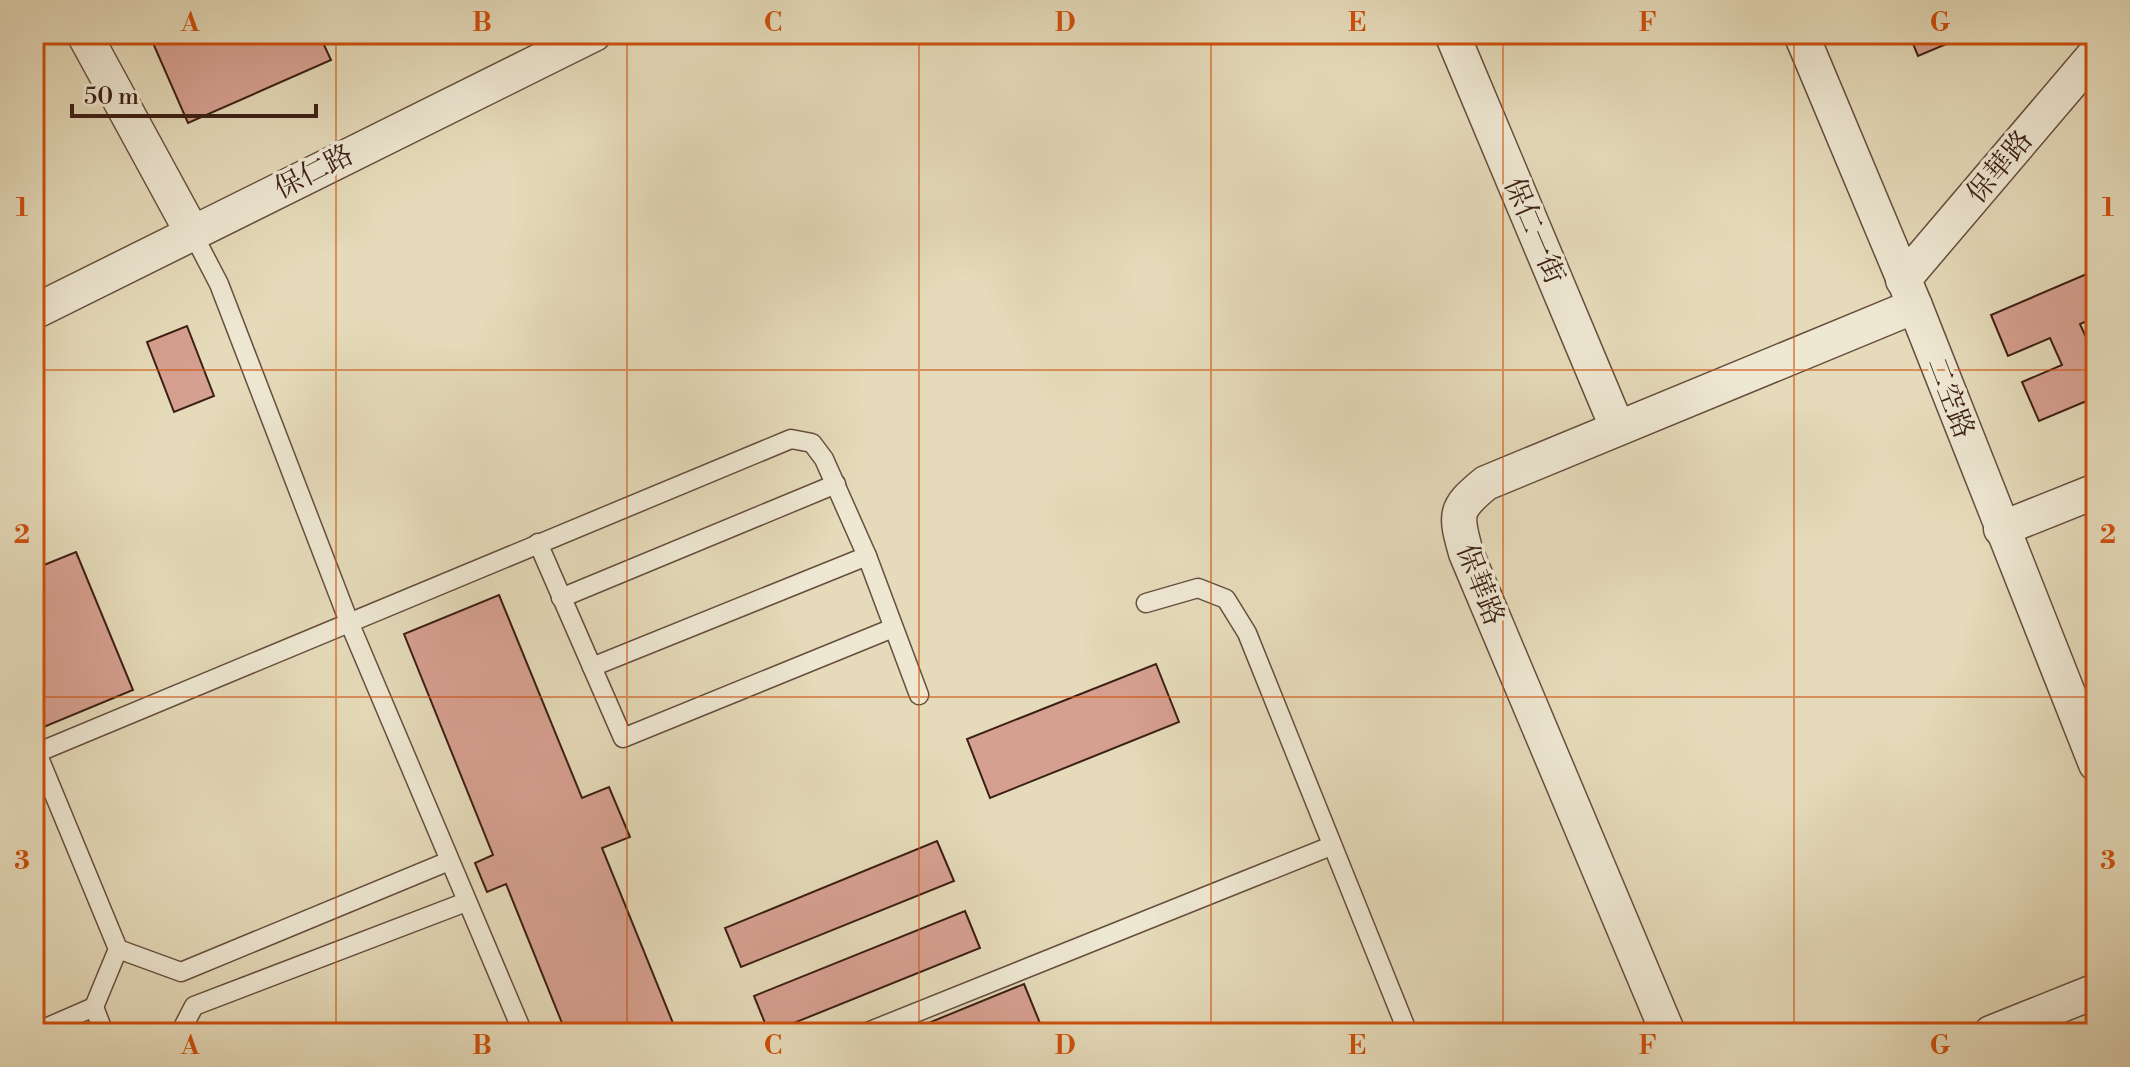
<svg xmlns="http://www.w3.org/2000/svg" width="2130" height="1067" viewBox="0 0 2130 1067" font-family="'Libre Bodoni','Noto Serif TC',serif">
	<rect width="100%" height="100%" fill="#e5dab9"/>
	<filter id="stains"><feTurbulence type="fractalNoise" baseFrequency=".0025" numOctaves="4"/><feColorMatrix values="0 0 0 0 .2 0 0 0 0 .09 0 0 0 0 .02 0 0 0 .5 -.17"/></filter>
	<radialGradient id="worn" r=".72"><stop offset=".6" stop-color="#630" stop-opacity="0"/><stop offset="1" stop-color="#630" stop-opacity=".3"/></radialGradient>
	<g fill="#d6a090" stroke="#3c1f15" stroke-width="2">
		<polygon points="149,34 319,34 331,60 188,123"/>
		<polygon points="1909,34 1970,34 1918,56"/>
		<polygon points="2096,270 2096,317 2080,324 2094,355 2096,354 2096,397 2039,421 2022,382 2062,365 2050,338 2008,356 1991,315"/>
		<polygon points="187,326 214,396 174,412 147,342"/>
		<polygon points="76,552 133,690 34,731 34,569"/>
		<polygon points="499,595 582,798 609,787 630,837 602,848 677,1033 566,1033 506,884 487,892 475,863 493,855 404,634"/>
		<polygon points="1156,664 1179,722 990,798 967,739"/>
		<polygon points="937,841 954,881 741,967 725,928"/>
		<polygon points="965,911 980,948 769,1033 754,996"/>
		<polygon points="1024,984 1044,1033 924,1033 921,1026"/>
	</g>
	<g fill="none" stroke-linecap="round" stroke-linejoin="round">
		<g stroke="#664e3e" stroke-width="21">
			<g id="service">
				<polyline points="193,234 219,284 349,622 523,1033"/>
				<polyline points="538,543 623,738 893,628"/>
				<polyline points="561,598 836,484"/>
				<polyline points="1146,603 1198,588 1226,599 1247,633 1408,1033"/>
				<polyline points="592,667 867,556"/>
				<polyline points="37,753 118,949"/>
				<polyline points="34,754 791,439 812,443 824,459 867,556 919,695"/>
				<polyline points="94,1007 104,1033"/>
				<polyline points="34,1033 94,1007 118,949 181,972 449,861"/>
				<polyline points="180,1033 194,1006 466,902"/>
				<polyline points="865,1033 1331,846"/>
			</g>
		</g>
		<g stroke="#664e3e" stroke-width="37">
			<g id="minor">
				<polyline points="84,34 193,234"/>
				<polyline points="1452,34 1617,427"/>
				<polyline points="1801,34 1915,306 2096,764"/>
				<polyline points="1903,280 2096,53"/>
				<polyline points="34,312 594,34"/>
				<polyline points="2001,529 2096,491"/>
				<path d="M1668 1033 1466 553C1455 514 1454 509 1486 483L1915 306"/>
				<polyline points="1991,1033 2096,991"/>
			</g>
		</g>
		<use href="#service" stroke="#eee7d2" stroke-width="18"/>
		<use href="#minor" stroke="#eee7d2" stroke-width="34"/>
	</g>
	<path fill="none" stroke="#ce500d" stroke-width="2" stroke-opacity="0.55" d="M336 34V1033M627 34V1033M919 34V1033M1211 34V1033M1503 34V1033M1794 34V1033M34 370H2096M34 697H2096"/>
	<g text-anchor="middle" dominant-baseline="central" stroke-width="7" stroke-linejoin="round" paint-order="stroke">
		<g font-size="28" fill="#3c1f15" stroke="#eee7d2">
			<text transform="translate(2000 167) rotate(-50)">保華路</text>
			<text transform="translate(314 172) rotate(-27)">保仁路</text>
			<text transform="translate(1534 231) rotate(67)">保仁一街</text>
			<text transform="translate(1950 398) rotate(69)">二空路</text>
			<text transform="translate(1480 585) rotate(69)">保華路</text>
		</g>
	</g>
	<rect width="2130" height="1067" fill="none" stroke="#e5dab9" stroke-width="88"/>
	<path d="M72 104v12h244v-12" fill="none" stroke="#3c1f15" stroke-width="4"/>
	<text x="84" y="104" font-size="24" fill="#3c1f15" stroke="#eee7d2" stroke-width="6" paint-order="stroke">50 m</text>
	<rect x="44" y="44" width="2042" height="979" fill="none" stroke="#ce500d" stroke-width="3"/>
	<g font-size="26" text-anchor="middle" font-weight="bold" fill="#ce500d">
		<text x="190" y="31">A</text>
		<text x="482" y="31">B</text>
		<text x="773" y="31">C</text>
		<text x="1065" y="31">D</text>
		<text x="1357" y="31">E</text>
		<text x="1648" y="31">F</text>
		<text x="1940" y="31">G</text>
		<text x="22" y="216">1</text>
		<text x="2108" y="216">1</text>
		<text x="22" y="543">2</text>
		<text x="2108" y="543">2</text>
		<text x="22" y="869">3</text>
		<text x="2108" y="869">3</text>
		<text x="190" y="1054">A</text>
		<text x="482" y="1054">B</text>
		<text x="773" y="1054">C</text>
		<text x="1065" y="1054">D</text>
		<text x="1357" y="1054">E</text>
		<text x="1648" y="1054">F</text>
		<text x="1940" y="1054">G</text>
	</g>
	<rect width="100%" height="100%" filter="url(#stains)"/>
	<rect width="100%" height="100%" fill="url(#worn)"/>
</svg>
